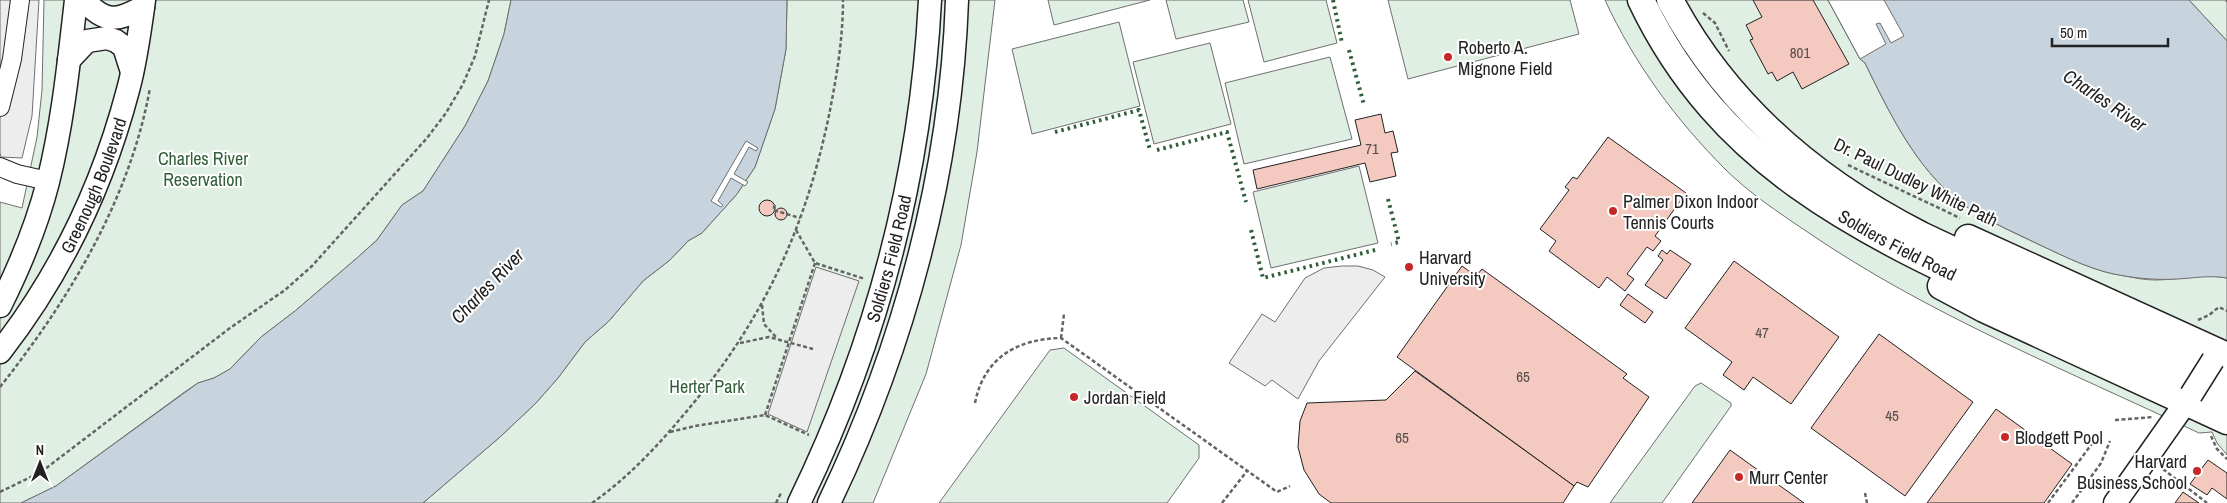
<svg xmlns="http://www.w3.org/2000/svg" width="2227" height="503" viewBox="0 0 2227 503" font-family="'Archivo Narrow',sans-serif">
	<rect width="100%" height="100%" fill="#fff"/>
	<g fill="#e0efe3" stroke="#6f6f6f">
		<polygon points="44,0 511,0 504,34 488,81 465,126 423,191 402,205 377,240 357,258 295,311 261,337 230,369 214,378 198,383 186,391 56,486 21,503 0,503 0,202 22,208 37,137 42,90"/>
		<polygon points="787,0 995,0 977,152 961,245 926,374 873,503 423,503 500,437 536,403 558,378 585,342 609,321 643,281 670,260 688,241 702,233 737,194 755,167 775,109 786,49"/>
		<polygon points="1048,0 1150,0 1054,25"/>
		<polygon points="1166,0 1243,0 1249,22 1176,39"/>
		<polygon points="1248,0 1326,0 1337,43 1264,62"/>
		<polygon points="1388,0 1570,0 1579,34 1408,79"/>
		<path d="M1605 0H1828L1860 59 1865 63C1891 116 1920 178 1973 211 1994 224 2017 234 2040 245 2068 258 2095 272 2125 276 2135 278 2145 280 2155 280 2179 280 2203 273 2227 278V455L2217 443 2212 432 2199 433C2066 370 1927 314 1806 231 1778 212 1749 193 1725 169 1676 120 1634 63 1605 0Z"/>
		<polygon points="2189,0 2227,0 2227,41"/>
		<polygon points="1119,22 1140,106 1032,134 1012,49"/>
		<polygon points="1210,43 1231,124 1154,144 1133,62"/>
		<polygon points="1330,57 1352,139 1244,164 1225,83"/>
		<polygon points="1359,166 1378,243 1271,268 1253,192"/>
		<polygon points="1064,348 1199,445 1199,458 1167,503 939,503 1050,350"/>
		<polygon points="1701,383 1731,403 1731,406 1662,503 1610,503 1695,386"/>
	</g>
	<g fill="#ededed" stroke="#6f6f6f">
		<polygon points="0,0 39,0 32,116 22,158 1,157 0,153"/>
		<polygon points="1342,266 1358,266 1373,270 1385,277 1319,361 1298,399 1272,380 1265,386 1229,363 1262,314 1275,322 1305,278 1324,268"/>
		<polygon points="816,267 859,281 807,432 768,414"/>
	</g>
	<g fill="#c7d3dd" stroke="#6f6f6f">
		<polygon points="511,0 787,0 786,49 775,109 755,167 737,194 702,233 688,241 670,260 643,281 609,321 585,342 558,378 536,403 500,437 423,503 21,503 56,486 198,383 214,378 230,369 261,337 295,311 357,258 377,240 402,205 423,191 465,126 488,81 504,34"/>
		<path d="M1828 0H2189L2227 41V278C2211 275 2194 278 2178 279 2160 280 2143 279 2125 276 2095 272 2068 258 2040 245 2018 234 1994 224 1973 211 1920 178 1891 116 1865 63L1860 59Z"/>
	</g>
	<g fill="#fff" stroke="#6f6f6f">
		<polygon points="1828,0 1884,0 1904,36 1891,43 1880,23 1876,24 1886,44 1860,59"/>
		<polygon points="746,141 758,148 756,151 749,147 734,174 748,182 745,186 731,178 718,201 723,205 721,207 711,201"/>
	</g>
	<g fill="#f3c9c0" stroke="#222">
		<polygon points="1753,0 1813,0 1849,64 1802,89 1793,72 1777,81 1772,72 1768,74 1750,40 1753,39 1746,25 1762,17"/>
		<polygon points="1381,114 1385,133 1393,131 1398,152 1391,153 1396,176 1370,182 1365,163 1257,189 1253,170 1361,145 1355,120"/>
		<polygon points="1608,137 1686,193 1655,236 1661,241 1653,251 1647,247 1627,274 1634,279 1625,291 1607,277 1599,288 1549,251 1556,241 1540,229 1569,190 1565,187 1573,177 1577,179"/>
		<circle cx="767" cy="208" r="8"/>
		<circle cx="781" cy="214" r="6"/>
		<polygon points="1662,250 1667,254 1670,250 1691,264 1666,299 1645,285 1663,260 1658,256"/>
		<polygon points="1734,261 1839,337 1791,404 1753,377 1744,390 1723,375 1732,362 1685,328"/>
		<polygon points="1462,266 1476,276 1482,269 1627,374 1623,378 1649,397 1588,487 1577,482 1574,486 1397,357"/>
		<polygon points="1628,294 1653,312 1645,323 1620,305"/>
		<polygon points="1879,334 1973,402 1905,496 1811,428"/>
		<polygon points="1415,371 1574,486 1563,503 1331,503 1319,494 1304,470 1298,447 1300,421 1307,403 1386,400"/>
		<polygon points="1996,409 2072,464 2044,503 1927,503"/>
		<polygon points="1730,450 1804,503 1692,503"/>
		<polygon points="2208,460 2227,473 2227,499 2212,488 2207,495 2190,484"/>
		<polygon points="2183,492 2199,503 2175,503"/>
	</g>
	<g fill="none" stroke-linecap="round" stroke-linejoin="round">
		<g stroke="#222" stroke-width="20">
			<g id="minor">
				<polyline points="0,107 12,59 20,0"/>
				<polyline points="0,167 17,174 48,181"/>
			</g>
		</g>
		<g stroke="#222" stroke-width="25">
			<g id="major">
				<path d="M83 0C106 23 116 22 143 7"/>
				<polyline points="69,60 87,41 107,38 116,41 124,47 132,72"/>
				<path d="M0 306C20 266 37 225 48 182 63 122 69 61 76 0"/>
				<path id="s1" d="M0 352C60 275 103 185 128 90 136 61 140 30 144 0"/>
				<path id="s2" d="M799 503C876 345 921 175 930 0"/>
				<path d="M829 503C904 347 951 173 957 0"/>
				<polyline points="2115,503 2191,395"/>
			</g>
		</g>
		<g stroke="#222" stroke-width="29">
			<g id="highway">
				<path id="s3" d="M1641 0C1720 166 1860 231 2017 304 2087 336 2157 368 2227 401"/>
				<path d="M1670 0C1726 106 1815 181 1921 235L2227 379"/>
				<polyline points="1968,238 2227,356"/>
				<polyline points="1941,286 1984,309 2227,421"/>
			</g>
		</g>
		<g stroke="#646464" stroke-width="2.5" stroke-dasharray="4 2.5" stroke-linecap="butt">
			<polyline points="2226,0 2227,1"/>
			<polyline points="1703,13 1715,23 1729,51"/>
			<polyline points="1848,165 1960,218"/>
			<polyline points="775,205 773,210 800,218"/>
			<polyline points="796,230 815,263 865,279"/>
			<polyline points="762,305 764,324 776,337"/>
			<polyline points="2198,320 2209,315 2219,307 2227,311"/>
			<polyline points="1061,338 1064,314"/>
			<polyline points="740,343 769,337 813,349"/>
			<path d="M0 387C69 300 130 199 150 88"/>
			<path d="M975 403C984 357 1018 339 1061 338L1277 492 1290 486"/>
			<polyline points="765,415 815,263"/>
			<polyline points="2115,420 2153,417"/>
			<polyline points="670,432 695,426 765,415 809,435"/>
			<polyline points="2211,436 2217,449 2227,459"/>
			<polyline points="2163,469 2207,503"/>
			<polyline points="0,492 41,472 230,328 285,290 312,266 427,138 446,113 463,84 475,56 489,0"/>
			<polyline points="1865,493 1867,503"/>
			<path d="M592 503C625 480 654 450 680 419 758 329 803 237 828 120 836 81 843 40 843 0"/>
			<polyline points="776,503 781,493"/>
			<polyline points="1222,503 1247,471"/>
			<polyline points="2048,503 2094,441"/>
			<polyline points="2072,503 2101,463 2110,441"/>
		</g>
		<use href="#minor" stroke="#fff" stroke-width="18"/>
		<use href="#major" stroke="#fff" stroke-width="22"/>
		<use href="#highway" stroke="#fff" stroke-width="26"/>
		<g stroke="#222" stroke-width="25" stroke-linecap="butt">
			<polyline id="major-bridge" points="2191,395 2213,360"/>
		</g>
		<use href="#major-bridge" stroke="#fff" stroke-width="22"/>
		<g stroke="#2f5e38" stroke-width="4" stroke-dasharray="2.5 4" stroke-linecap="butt">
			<polyline points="1333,0 1342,43"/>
			<polyline points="1349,50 1364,105"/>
			<polyline points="1055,132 1139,110 1150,150"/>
			<polyline points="1157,150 1227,132 1246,202"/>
			<polyline points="1388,199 1399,242 1391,244"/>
			<polyline points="1251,230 1263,278 1379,249"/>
		</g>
	</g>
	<g fill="#c62828" stroke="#fff" stroke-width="2">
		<circle cx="1448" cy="57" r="5"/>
		<circle cx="1613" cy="211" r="5"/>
		<circle cx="1409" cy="267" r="5"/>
		<circle cx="1074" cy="397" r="5"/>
		<circle cx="2005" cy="437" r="5"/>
		<circle cx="2197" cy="471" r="5"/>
		<circle cx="1739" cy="477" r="5"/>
	</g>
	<g text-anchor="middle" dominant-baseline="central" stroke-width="4" stroke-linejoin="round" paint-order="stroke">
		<g font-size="15" fill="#564c4a">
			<text x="1800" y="52">801</text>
			<text x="1372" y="148">71</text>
			<text x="1762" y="332">47</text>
			<text x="1523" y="376">65</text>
			<text x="1892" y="415">45</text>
			<text x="1402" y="437">65</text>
		</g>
		<g font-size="18" fill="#222" stroke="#fff" text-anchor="start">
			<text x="1458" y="47">Roberto A.<tspan x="1458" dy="21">Mignone Field</tspan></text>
			<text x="1623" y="201">Palmer Dixon Indoor<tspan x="1623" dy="21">Tennis Courts</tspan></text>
			<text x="1419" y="257">Harvard<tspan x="1419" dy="21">University</tspan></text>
			<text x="1084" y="397">Jordan Field</text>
			<text x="2015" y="437">Blodgett Pool</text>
			<text x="2187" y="461" text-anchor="end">Harvard<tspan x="2187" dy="21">Business School</tspan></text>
			<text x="1749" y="477">Murr Center</text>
		</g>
		<g font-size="18" fill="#2f5e38" stroke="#fff">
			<text x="203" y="158">Charles River<tspan x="203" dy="21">Reservation</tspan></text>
			<text x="707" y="386">Herter Park</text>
		</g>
		<g font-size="18" fill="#222" stroke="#fff">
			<text transform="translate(1916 182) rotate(26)">Dr. Paul Dudley White Path</text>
			<text stroke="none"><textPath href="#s1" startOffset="192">Greenough Boulevard</textPath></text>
			<text stroke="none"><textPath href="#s3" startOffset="362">Soldiers Field Road</textPath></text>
			<text stroke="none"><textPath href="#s2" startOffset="261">Soldiers Field Road</textPath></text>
		</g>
		<g font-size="19" font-style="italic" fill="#222" stroke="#fff">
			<text transform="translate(2105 100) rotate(34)">Charles River</text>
			<text transform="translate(487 286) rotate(-46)">Charles River</text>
		</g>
	</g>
	<g transform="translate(40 463)" stroke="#ffffff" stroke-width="4" paint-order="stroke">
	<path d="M0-4L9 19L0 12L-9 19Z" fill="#222222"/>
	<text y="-8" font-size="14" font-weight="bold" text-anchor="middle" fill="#222222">N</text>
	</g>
	<path d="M2052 38v8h116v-8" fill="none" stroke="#222222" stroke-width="2.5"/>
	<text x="2060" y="38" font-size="15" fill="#222222" stroke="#ffffff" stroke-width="4" paint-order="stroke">50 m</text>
</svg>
